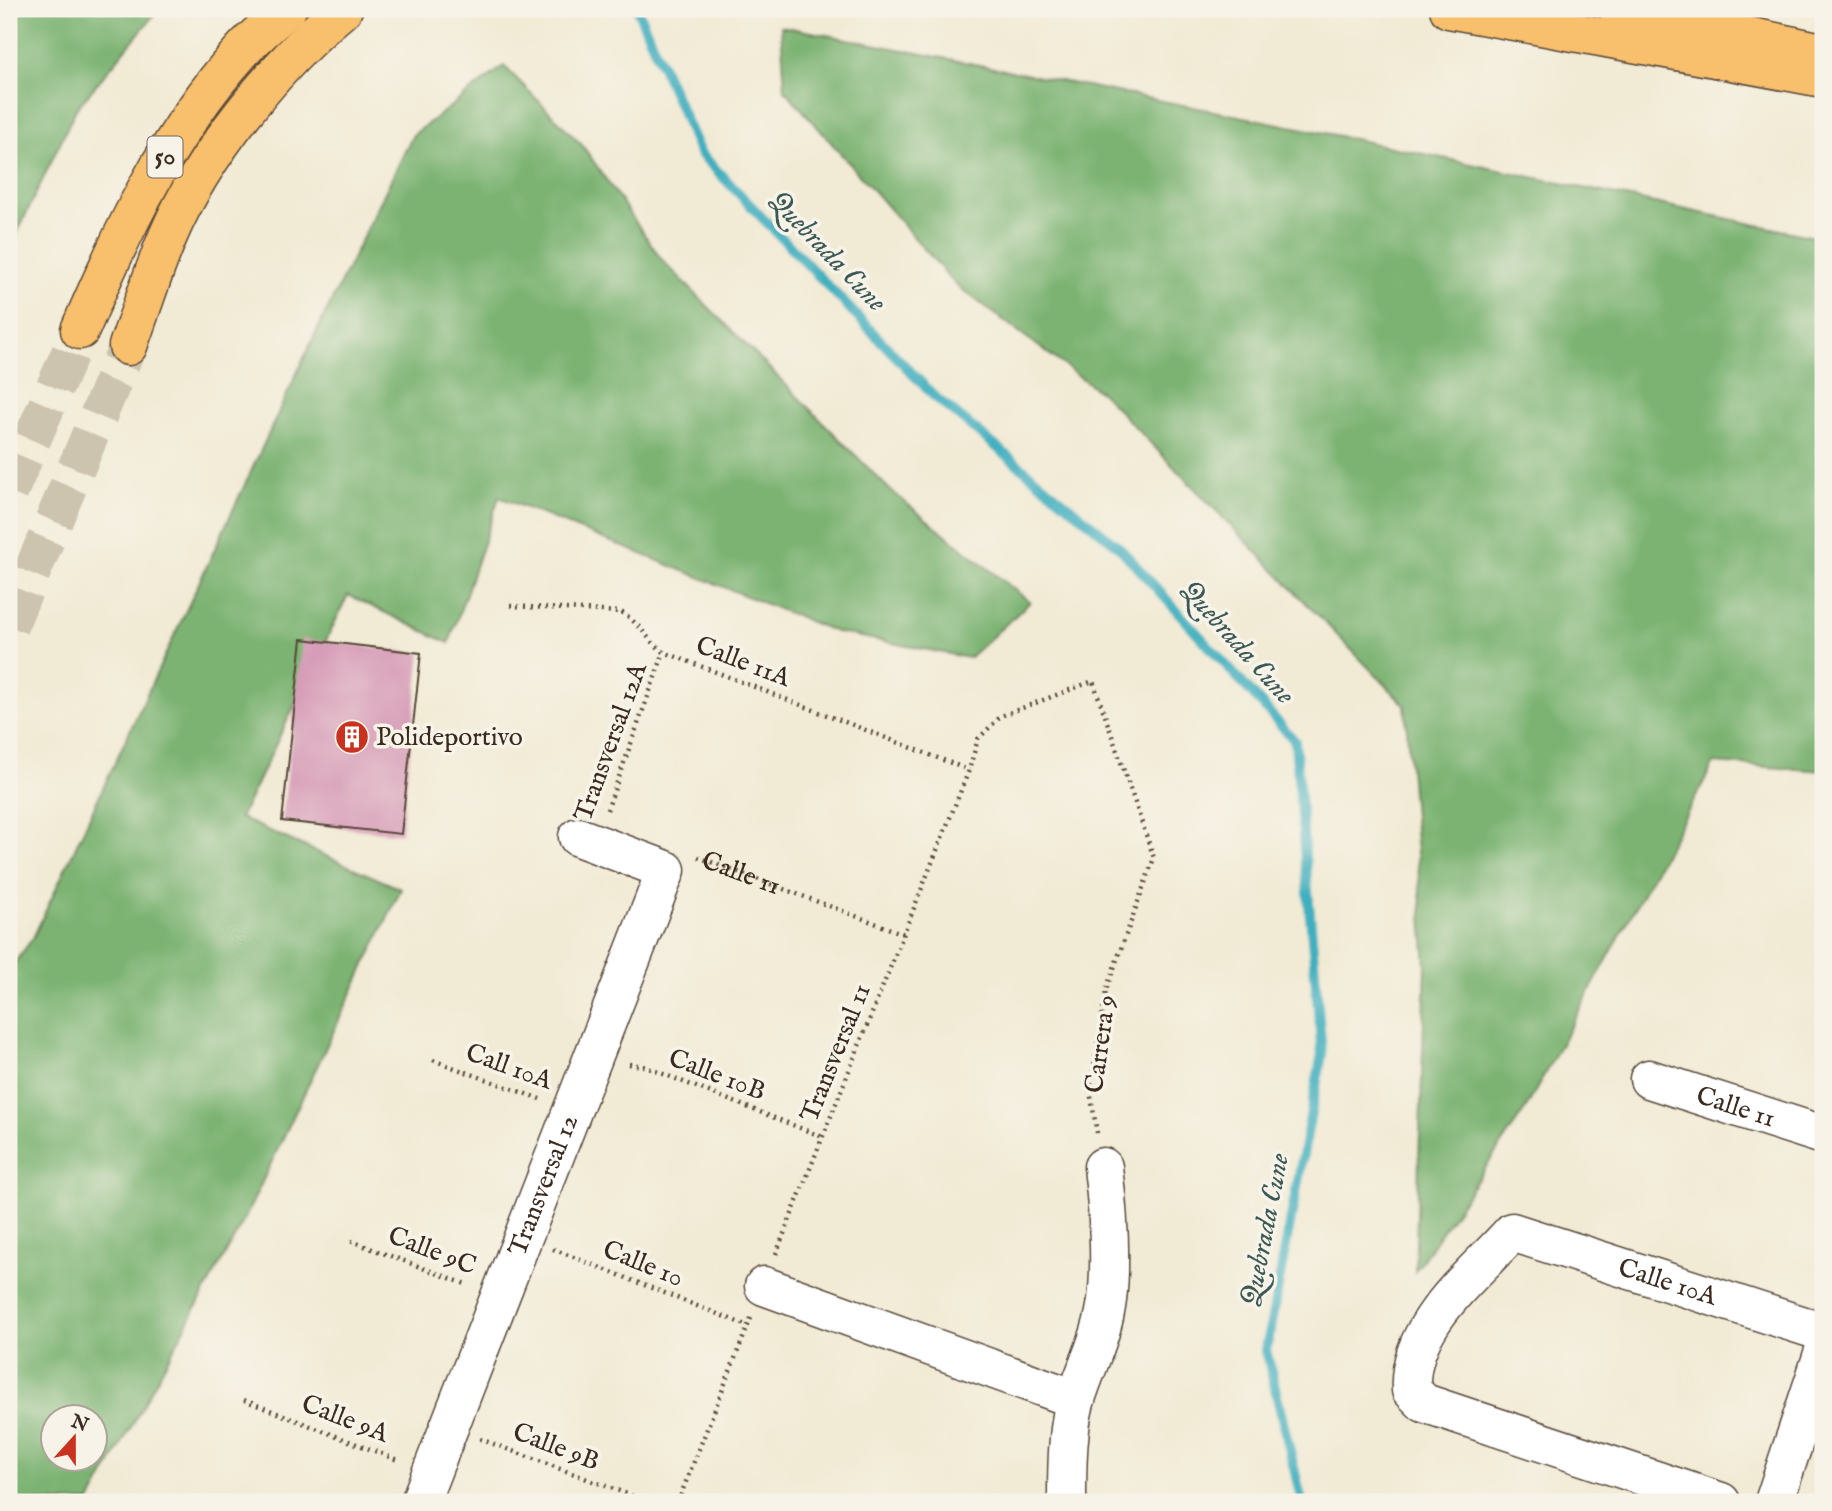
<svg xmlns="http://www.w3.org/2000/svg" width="1832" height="1511" viewBox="0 0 1832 1511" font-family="'IM FELL English',serif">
	<rect width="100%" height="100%" fill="#f7f3e8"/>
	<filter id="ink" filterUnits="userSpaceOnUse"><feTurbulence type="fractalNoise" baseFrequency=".0143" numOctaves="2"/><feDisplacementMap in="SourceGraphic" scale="14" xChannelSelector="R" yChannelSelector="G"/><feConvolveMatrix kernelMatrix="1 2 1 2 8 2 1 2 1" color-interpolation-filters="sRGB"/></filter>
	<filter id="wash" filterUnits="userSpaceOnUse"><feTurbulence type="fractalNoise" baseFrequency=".00686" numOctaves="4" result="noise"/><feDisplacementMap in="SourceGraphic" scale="28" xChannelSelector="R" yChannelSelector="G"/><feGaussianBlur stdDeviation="1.57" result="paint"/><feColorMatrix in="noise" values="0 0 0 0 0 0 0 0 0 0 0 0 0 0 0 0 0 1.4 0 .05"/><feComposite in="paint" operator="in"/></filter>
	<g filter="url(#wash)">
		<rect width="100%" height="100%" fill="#f1ead4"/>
		<g fill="#7bb372" stroke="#5b6e48" stroke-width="2" fill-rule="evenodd">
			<polygon points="9,9 159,9 76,109 9,250"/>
			<polygon points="781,26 1330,134 1823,239 1823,771 1714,763 1526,1108 1415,1271 1426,965 1405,705 1103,394 956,285 785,90"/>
			<path d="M504 66 582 145 662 260 890 490 1030 602 969 658 836 632 499 497 449 643 348 595 240 818 401 889 245 1218 90 1502H9V970L33 938 312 341 413 135ZM52 1416H94V1458H52Z"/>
		</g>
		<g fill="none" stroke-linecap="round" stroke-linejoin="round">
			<polyline stroke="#41afbf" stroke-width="10" points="637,9 700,153 934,396 1119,547 1295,741 1322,1054 1266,1350 1302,1502"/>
		</g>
		<g id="blocks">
			<polygon fill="#d79db8" points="302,639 421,653 401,834 282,821"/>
		</g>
	</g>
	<g filter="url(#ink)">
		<use href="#blocks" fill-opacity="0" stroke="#564739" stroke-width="2"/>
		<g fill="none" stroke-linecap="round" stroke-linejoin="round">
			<g stroke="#cdc4b0" stroke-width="38" stroke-dasharray="38 19" stroke-linecap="butt">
				<polyline points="9,492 80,330"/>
				<polyline points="9,626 128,346"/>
			</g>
			<g stroke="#564739" stroke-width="41">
				<g id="minor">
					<path id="s2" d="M1649 1079 1823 1135"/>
					<polyline points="764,1286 1075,1399"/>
					<path id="s3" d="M420 1502 666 870 578 837"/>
					<path d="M1067 1502C1067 1472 1067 1424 1077 1396 1087 1365 1103 1334 1107 1300 1112 1257 1108 1209 1103 1167"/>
					<path id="s4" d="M1721 1502 1424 1403 1411 1390C1407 1325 1472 1277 1512 1232L1823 1332"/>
					<polyline points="1774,1502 1823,1354"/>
				</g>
			</g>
			<g stroke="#564739" stroke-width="41">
				<g id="highway">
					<polyline points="1449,9 1823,78"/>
					<polyline points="1618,9 1818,51"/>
					<path d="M80 330C122 232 168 133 240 53 254 37 271 23 287 9"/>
					<path d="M128 346C141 310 153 272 168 236 202 156 276 64 343 9"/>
				</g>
			</g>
			<g stroke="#564739" stroke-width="4.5" stroke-dasharray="2 5" stroke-linecap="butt">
				<path d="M510 606 621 612C640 623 646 639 664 652L969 770"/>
				<polyline points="607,810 664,652"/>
				<path id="s1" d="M698 857 904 934"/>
				<polyline points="433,1060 540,1099"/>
				<polyline points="629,1064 643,1066 823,1137"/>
				<polyline points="351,1241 468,1285"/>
				<polyline points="553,1249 748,1326"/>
				<polyline points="776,1254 969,770 978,739 1001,716 1093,681 1154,858 1106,990 1090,1091 1097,1133"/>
				<polyline points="244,1400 400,1461"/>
				<polyline points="480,1439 649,1502"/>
				<polyline points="678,1502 751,1318"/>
			</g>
			<use href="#minor" stroke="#fff" stroke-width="38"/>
			<use href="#highway" stroke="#f8bf6c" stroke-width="38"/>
		</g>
	</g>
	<defs>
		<g id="building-disc" transform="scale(1.75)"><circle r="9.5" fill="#c8321e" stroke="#f7f3e8"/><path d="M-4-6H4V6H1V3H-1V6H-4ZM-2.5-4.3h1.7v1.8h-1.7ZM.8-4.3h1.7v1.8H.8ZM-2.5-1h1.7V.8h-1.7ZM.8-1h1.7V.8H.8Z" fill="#fff"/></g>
	</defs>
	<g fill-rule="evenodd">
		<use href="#building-disc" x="352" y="737"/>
	</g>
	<g text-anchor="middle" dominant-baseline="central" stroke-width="7" stroke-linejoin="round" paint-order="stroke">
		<rect fill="#f7f3e8" stroke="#73665b" stroke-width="2" x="147.5" y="136.5" width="35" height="41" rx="5"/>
		<g font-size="24" font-weight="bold" fill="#3b2a1e">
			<text x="165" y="157">50</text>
		</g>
		<g font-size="26" fill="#3b2a1e" stroke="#f7f3e8">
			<text transform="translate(743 662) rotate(21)">Calle 11A</text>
			<text transform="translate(611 742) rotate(-70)">Transversal 12A</text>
			<text stroke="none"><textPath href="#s1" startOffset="46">Calle 11</textPath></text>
			<text transform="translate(1101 1044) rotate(-82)">Carrera 9</text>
			<text transform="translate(836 1053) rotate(-68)">Transversal 11</text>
			<text transform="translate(509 1067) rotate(20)">Call 10A</text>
			<text transform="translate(717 1075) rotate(21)">Calle 10B</text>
			<text stroke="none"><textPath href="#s2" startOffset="91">Calle 11</textPath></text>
			<text stroke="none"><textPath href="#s3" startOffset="340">Transversal 12</textPath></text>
			<text transform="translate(432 1251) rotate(21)">Calle 9C</text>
			<text transform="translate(643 1264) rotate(22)">Calle 10</text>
			<text stroke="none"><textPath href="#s4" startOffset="688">Calle 10A</textPath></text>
			<text transform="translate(345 1419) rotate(21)">Calle 9A</text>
			<text transform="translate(556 1447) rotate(21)">Calle 9B</text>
		</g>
		<g font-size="26" fill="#3b2a1e" stroke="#f7f3e8" text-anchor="start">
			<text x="376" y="737">Polideportivo</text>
		</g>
		<g font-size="28" font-style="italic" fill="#3d5956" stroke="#f7f3e8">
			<text transform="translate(827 252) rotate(46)">Quebrada Cune</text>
			<text transform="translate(1237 643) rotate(48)">Quebrada Cune</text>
			<text transform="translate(1266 1230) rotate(-79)">Quebrada Cune</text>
		</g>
	</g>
	<rect width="1832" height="1511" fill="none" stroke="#f7f3e8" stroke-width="35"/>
	<g transform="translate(74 1438) rotate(21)"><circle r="33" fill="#f7f3e8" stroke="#aca397" stroke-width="2"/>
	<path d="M0-5L12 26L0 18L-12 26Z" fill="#c8321e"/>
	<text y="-10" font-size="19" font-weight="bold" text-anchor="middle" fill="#3b2a1e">N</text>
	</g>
</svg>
